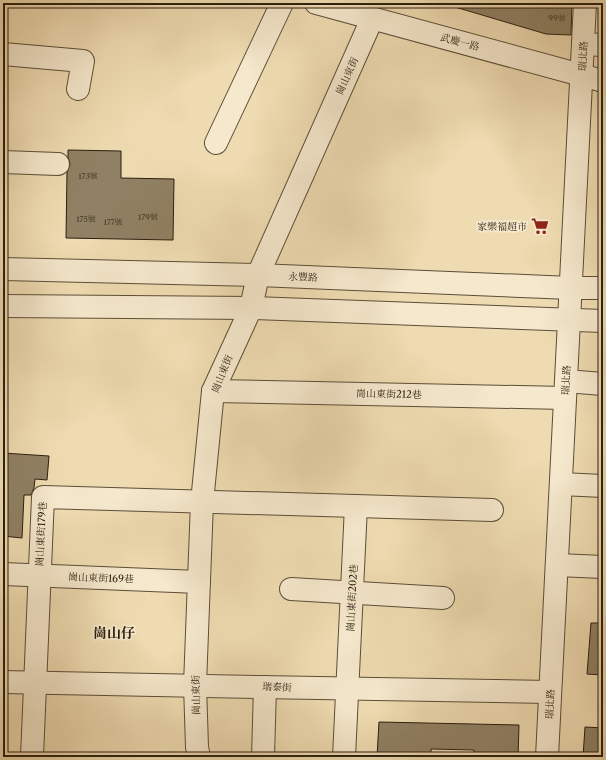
<svg xmlns="http://www.w3.org/2000/svg" width="606" height="760" viewBox="0 0 606 760" font-family="'Libre Caslon Text','Noto Serif TC',serif">
	<rect width="100%" height="100%" fill="#efdbb1"/>
	<filter id="stains"><feTurbulence type="fractalNoise" baseFrequency=".005" numOctaves="4"/><feColorMatrix values="0 0 0 0 .2 0 0 0 0 .09 0 0 0 0 .02 0 0 0 .5 -.17"/></filter>
	<radialGradient id="worn" r=".72"><stop offset=".6" stop-color="#630" stop-opacity="0"/><stop offset="1" stop-color="#630" stop-opacity=".3"/></radialGradient>
	<g fill="#908164" stroke="#2a1f10">
		<polygon points="455,3 572,3 571,35 546,34 455,7"/>
		<polygon points="68,150 121,151 121,178 174,179 173,240 66,238 67,172 70,164 68,157"/>
		<polygon points="3,453 49,456 47,480 35,479 34,488 31,495 24,495 22,538 3,536"/>
		<polygon points="591,623 603,623 603,675 587,674"/>
		<polygon points="379,722 519,725 518,757 474,757 474,750 431,749 431,757 377,757"/>
		<polygon points="585,727 603,728 603,757 583,757"/>
	</g>
	<g fill="none" stroke-linecap="round" stroke-linejoin="round">
		<g stroke="#5b4e38" stroke-width="24">
			<g id="street">
				<polyline points="316,3 603,81"/>
				<polyline points="583,44 603,45"/>
				<polyline points="3,54 83,61 78,89"/>
				<polyline points="216,143 282,3"/>
				<polyline points="3,162 58,164"/>
				<polyline points="3,269 258,275 571,288 603,288"/>
				<polyline points="3,306 251,308 603,321"/>
				<polyline points="566,381 603,384"/>
				<polyline points="213,391 565,398"/>
				<polyline points="561,484 603,486"/>
				<polyline points="557,565 603,567"/>
				<polyline points="3,574 199,582"/>
				<polyline points="291,589 443,598"/>
				<path d="M3 682C185 685 368 690 550 692"/>
				<polyline points="32,757 43,497 492,510"/>
				<polyline points="199,757 197,747 195,685 202,502 213,391 251,308 258,275 372,19"/>
				<polyline points="263,757 265,687"/>
				<polyline points="344,757 356,506"/>
				<polyline points="547,757 585,3"/>
			</g>
		</g>
		<use href="#street" stroke="#f5e8cc" stroke-width="22"/>
	</g>
	<defs>
		<g id="supermarket-bare" transform="scale(1.38)"><path d="M-6-5.5h2.5l.6 2H6L4.5 2H-2.5L-4.4-4H-6ZM-1.5 3.2a1.3 1.3 0 1 0 .1 0ZM3 3.2a1.3 1.3 0 1 0 .1 0Z" fill="#8f2418" stroke="#f5e8cc" stroke-width="2.5" paint-order="stroke"/></g>
	</defs>
	<g fill-rule="evenodd">
		<use href="#supermarket-bare" x="540" y="226"/>
	</g>
	<g text-anchor="middle" dominant-baseline="central" stroke-width="3.5" stroke-linejoin="round" paint-order="stroke">
		<g font-size="8" fill="#443825">
			<text x="557" y="18">99號</text>
			<text x="88" y="176">173號</text>
			<text x="148" y="217">179號</text>
			<text x="86" y="219">175號</text>
			<text x="113" y="222">177號</text>
		</g>
		<g font-size="10" fill="#2a1f10" stroke="#f5e8cc">
			<text transform="translate(460 42) rotate(15)">武慶一路</text>
			<text transform="translate(583 56) rotate(-87)">瑞北路</text>
			<text transform="translate(347 76) rotate(-66)">崗山東街</text>
			<text transform="translate(303 277) rotate(2)">永豐路</text>
			<text transform="translate(222 374) rotate(-68)">崗山東街</text>
			<text transform="translate(566 380) rotate(-87)">瑞北路</text>
			<text transform="translate(389 394) rotate(1)">崗山東街212巷</text>
			<text transform="translate(41 534) rotate(-87)">崗山東街179巷</text>
			<text transform="translate(101 578) rotate(2)">崗山東街169巷</text>
			<text transform="translate(352 598) rotate(-87)">崗山東街202巷</text>
			<text transform="translate(277 687) rotate(2)">瑞泰街</text>
			<text transform="translate(196 695) rotate(-91)">崗山東街</text>
			<text transform="translate(550 704) rotate(-87)">瑞北路</text>
		</g>
		<g font-size="10" fill="#2a1f10" stroke="#f5e8cc" text-anchor="end">
			<text x="527" y="226">家樂福超市</text>
		</g>
		<g font-size="14" font-weight="bold" fill="#2a1f10" stroke="#f5e8cc">
			<text x="114" y="633">崗山仔</text>
		</g>
	</g>
	<rect width="606" height="760" fill="none" stroke="#efdbb1" stroke-width="16"/>
	<rect x="4" y="4" width="598" height="752" fill="none" stroke="#2a1f10" stroke-width="2"/>
	<rect x="8" y="8" width="590" height="744" fill="none" stroke="#2a1f10"/>
	<rect width="100%" height="100%" filter="url(#stains)"/>
	<rect width="100%" height="100%" fill="url(#worn)"/>
</svg>
